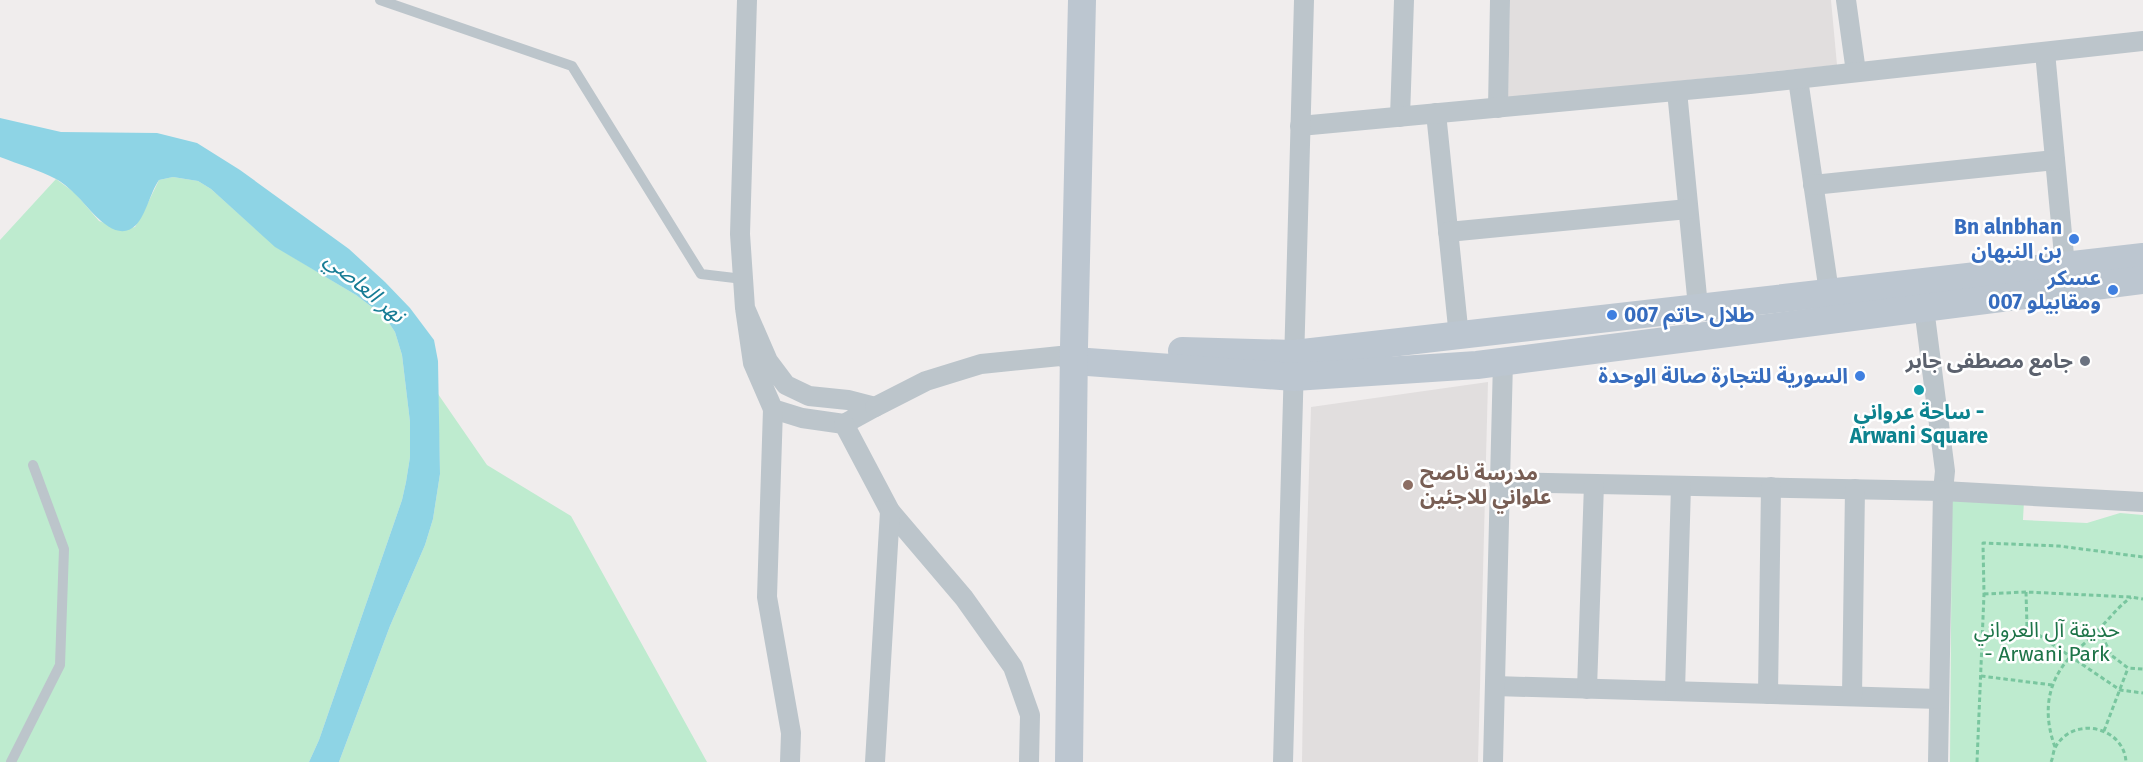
<svg xmlns="http://www.w3.org/2000/svg" width="2143" height="762" viewBox="0 0 2143 762" font-family="'Fira Sans','Noto Sans Arabic',sans-serif">
	<rect width="100%" height="100%" fill="#f0eded"/>
	<g fill="#e1dede">
		<polygon points="1510,0 1831,0 1837,65 1508,98"/>
		<polygon points="1488,382 1478,762 1302,762 1304,632 1311,407"/>
	</g>
	<g fill="#beebcf">
		<polygon points="173,177 198,181 211,189 276,247 356,295 385,317 395,332 402,355 410,422 410,457 406,482 402,500 319,740 309,762 0,762 0,240 56,179 75,193 99,221 123,230 135,227 142,215 159,180"/>
		<polygon points="438,394 487,465 571,516 707,762 339,762 390,626 425,545 433,519 440,474"/>
		<polygon points="1952,500 2024,500 2023,520 2087,523 2120,513 2143,515 2143,762 1950,762"/>
	</g>
	<path fill="#8ed4e5" d="M0 118 61 132 157 133 197 143 240 170 349 249 385 282 410 308 434 340 438 361 440 474 433 519 425 545 390 626 339 762H309L319 740 402 500 406 482 410 457V422L402 355 395 332 385 317 356 295 275 247 211 189 198 181 173 177 159 180C150 193 146 215 136 225 114 247 87 204 74 193 69 188 62 182 56 179 39 170 18 164 0 157Z"/>
	<g fill="none" stroke-linecap="round" stroke-linejoin="round">
		<g stroke="#79c69f" stroke-width="3" stroke-dasharray="4.5 3" stroke-linecap="butt">
			<polyline points="2026,592 2027,627"/>
			<polyline points="1984,594 2026,592 2131,597 2143,599"/>
			<polyline points="2099,629 2111,655 2128,668 2143,669"/>
			<polyline points="1982,637 2027,627 2120,690 2143,693"/>
			<polyline points="1981,676 2052,685"/>
			<polyline points="2104,731 2128,668"/>
			<path d="M2055 747C2043 714 2046 683 2071 656 2080 647 2090 639 2098 630 2110 618 2117 608 2131 597"/>
			<polyline points="1977,762 1984,594 1983,543 2059,546 2143,557"/>
			<path d="M2051 762C2053 758 2053 752 2055 748 2072 715 2124 726 2126 762"/>
		</g>
		<g stroke="#bcc5cb" stroke-width="10">
			<polyline points="380,0 572,66 701,274 743,279"/>
			<polyline points="11,762 60,665 64,549 33,465"/>
		</g>
		<g stroke="#bcc5cb" stroke-width="20">
			<polyline points="1846,0 1856,72"/>
			<polyline points="2045,52 2065,266"/>
			<polyline points="1798,79 1829,292"/>
			<polyline points="1677,91 1698,307"/>
			<polyline points="1498,108 1500,0"/>
			<polyline points="1436,113 1459,337"/>
			<polyline points="1400,117 1404,0"/>
			<polyline points="1300,126 1750,84 2143,41"/>
			<polyline points="1813,185 2055,160"/>
			<polyline points="1448,232 1688,209"/>
			<polyline points="745,308 768,361 786,385 809,396 848,400 875,407 844,424 802,418 773,409 753,363 745,308 740,234 747,0"/>
			<polyline points="1924,308 1945,471 1943,491 1938,762"/>
			<polyline points="875,407 926,381 981,364 1060,356 1074,361"/>
			<polyline points="773,409 767,597 791,733 790,762"/>
			<polyline points="844,424 890,511 964,598 1013,667 1030,715 1029,762"/>
			<polyline points="1499,482 1943,491 2143,502"/>
			<polyline points="1495,686 1939,699"/>
			<polyline points="1587,689 1594,484"/>
			<polyline points="1675,691 1681,486"/>
			<polyline points="1768,694 1771,487"/>
			<polyline points="1852,696 1855,489"/>
			<polyline points="875,762 890,511"/>
			<polyline points="1283,762 1304,0"/>
			<polyline points="1493,762 1503,361"/>
		</g>
		<g stroke="#bcc6d0" stroke-width="28">
			<polyline points="1182,351 1294,354 2143,257"/>
			<polyline points="1074,361 1294,377 1477,365 2143,280"/>
			<polyline points="1069,762 1074,347 1082,0"/>
		</g>
	</g>
	<g fill="#3f7fe0" stroke="#fff" stroke-width="2">
		<circle cx="2074" cy="239" r="6"/>
		<circle cx="2113" cy="290" r="6"/>
		<circle cx="1612" cy="315" r="6"/>
		<circle cx="1860" cy="376" r="6"/>
	</g>
	<circle fill="#6b7280" stroke="#fff" stroke-width="2" cx="2085" cy="361" r="6"/>
	<circle fill="#0f9aa8" stroke="#fff" stroke-width="2" cx="1919" cy="390" r="6"/>
	<circle fill="#8d6e63" stroke="#fff" stroke-width="2" cx="1408" cy="485" r="6"/>
	<g text-anchor="middle" dominant-baseline="central" stroke-width="5" stroke-linejoin="round" paint-order="stroke">
		<g font-size="21" font-weight="bold" fill="#366cbe" stroke="#fff" text-anchor="end">
			<text x="2062" y="227">Bn alnbhan<tspan x="2062" dy="24">بن النبهان</tspan></text>
			<text x="2101" y="278">عسكر<tspan x="2101" dy="24">ومقابيلو 007</tspan></text>
			<text x="1624" y="315" text-anchor="start">طلال حاتم 007</text>
			<text x="1848" y="376">السورية للتجارة صالة الوحدة</text>
		</g>
		<g font-size="21" font-weight="bold" fill="#5b616d" stroke="#fff" text-anchor="end">
			<text x="2073" y="361">جامع مصطفى جابر</text>
		</g>
		<g font-size="21" font-weight="bold" fill="#0d838f" stroke="#fff">
			<text x="1919" y="412">ساحة عرواني -<tspan x="1919" dy="24">Arwani Square</tspan></text>
		</g>
		<g font-size="21" font-weight="bold" fill="#785e54" stroke="#fff" text-anchor="start">
			<text x="1420" y="473">مدرسة ناصح<tspan x="1420" dy="24">علواني للاجئين</tspan></text>
		</g>
		<g font-size="21" fill="#1d7448" stroke="#fff">
			<text x="2047" y="630">حديقة آل العرواني<tspan x="2047" dy="24">- Arwani Park</tspan></text>
		</g>
		<g font-size="22" font-style="italic" fill="#177c95" stroke="#fff">
			<text transform="translate(365 287) rotate(40)">نهر العاصي</text>
		</g>
	</g>
</svg>
